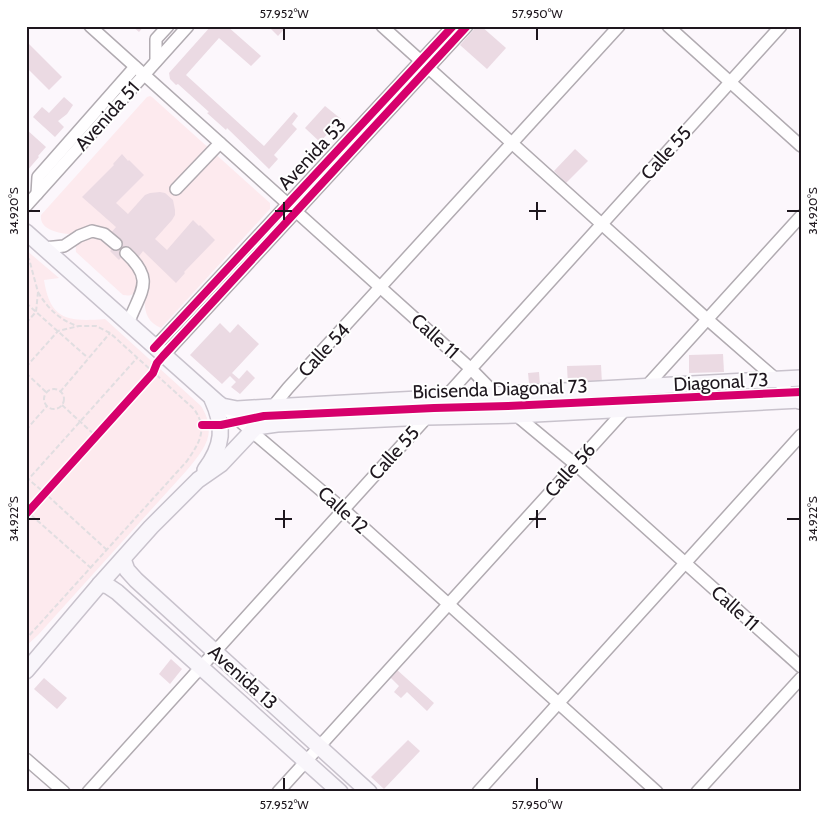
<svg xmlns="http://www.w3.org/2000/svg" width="827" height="818" viewBox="0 0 827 818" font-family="Cabin,sans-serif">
	<rect width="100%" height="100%" fill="#fcf7fc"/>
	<g fill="#fdeaee">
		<path d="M150 96 152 97 270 203V209L161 328C140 319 144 299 148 281L110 234C94 234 38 240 41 215L147 97Z"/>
		<path d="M98 236 108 241 139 275C138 287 138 298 123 295L76 252C74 239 87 237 98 236Z"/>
		<path d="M26 250 59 278 44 280C50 320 68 322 105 319L201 406C218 433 205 448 187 470L38 635 26 646Z"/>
	</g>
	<g fill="#ebdae3">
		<polygon points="132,26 144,26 139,32"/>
		<polygon points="211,26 227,26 261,56 251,66 219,38 186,75 264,146 294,112 298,116 292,124 297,129 274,155 278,159 269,169 227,128 226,130 207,113 209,112 178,84 176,85 170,79 169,73"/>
		<polygon points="268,26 287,26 278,36"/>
		<polygon points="477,26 481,26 506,48 487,69 460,45"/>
		<polygon points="26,41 62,77 49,90 26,67"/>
		<polygon points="64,97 73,105 67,114 58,121 64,127 55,137 33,117 42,107 49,113"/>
		<polygon points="325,106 341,119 320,142 305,128"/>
		<polygon points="26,129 46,147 38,156 39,157 26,172"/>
		<polygon points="575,149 588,161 566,183 554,171"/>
		<polygon points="122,154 128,161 129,160 144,175 116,203 128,214 145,195 150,193 160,192 165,193 173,200 175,210 175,215 172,220 155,239 167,250 193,220 199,226 200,225 215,240 184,272 185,273 176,283 143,251 137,259 128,250 119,260 110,251 119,242 110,234 116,227 82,197 114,165 113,164"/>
		<polygon points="220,323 230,333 238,324 259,344 232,373 239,379 247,370 255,378 240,394 231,387 236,382 230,376 222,384 190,355"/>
		<polygon points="723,354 724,372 689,373 689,355"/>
		<polygon points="601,365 602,384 568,386 567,366"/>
		<polygon points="539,372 540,385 535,385 535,383 529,383 528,373"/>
		<polygon points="171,659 182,669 170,684 159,674"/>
		<polygon points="396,669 434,703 427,711 407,692 401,698 394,692 399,686 389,676"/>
		<polygon points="44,678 67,698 57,709 34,689"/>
		<polygon points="408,740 420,751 384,789 371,777"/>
	</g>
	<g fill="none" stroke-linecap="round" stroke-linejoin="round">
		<g stroke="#b1abb1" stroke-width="14">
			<g id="minor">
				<polyline points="90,26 470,368 516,415 575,464 801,667"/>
				<polyline points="382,26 707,319 777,380 799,403"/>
				<polyline points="668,26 801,146"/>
				<polyline points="156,61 156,39 168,26"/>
				<polyline points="176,189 220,143"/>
				<polyline points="37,194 38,177 135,67"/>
				<polyline points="26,206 188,26"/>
				<polyline points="44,248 64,246 79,236 92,231 104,234 116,244"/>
				<path d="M126 253C156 281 140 291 128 324"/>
				<polyline points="154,348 453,26"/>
				<polyline points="163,356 467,26"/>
				<polyline points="223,407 344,510 657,792"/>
				<polyline points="256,427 288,388 619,26"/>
				<polyline points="26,759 64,792"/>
				<polyline points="88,792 781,26"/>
				<polyline points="278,792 801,216"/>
				<polyline points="478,792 801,435"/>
				<polyline points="697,792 801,678"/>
			</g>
		</g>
		<g stroke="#c8c2cc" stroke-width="18">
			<g id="major">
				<polyline points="26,232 218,403 222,406 237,409 271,407 801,378"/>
				<path d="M205 470C223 446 225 427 212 399"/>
				<polyline points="123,559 127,570 136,580 369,792"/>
				<polyline points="100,584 108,586 117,592 340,792"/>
				<polyline points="26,671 100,584 151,527 198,480 221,464 256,427 277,424 427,417 516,415 801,400"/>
			</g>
		</g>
		<g stroke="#e1dee1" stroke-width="2" stroke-dasharray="5 2.5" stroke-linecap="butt">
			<polyline points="26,257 29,259 38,292 36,312 26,323"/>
			<path d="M38 292C47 308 60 320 77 326"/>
			<polyline points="26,303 88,358"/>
			<path d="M26 367 58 331 79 326H96L110 333 194 409C208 429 200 442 187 461L26 639"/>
			<polyline points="26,373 47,393"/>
			<circle cx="54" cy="399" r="10"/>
			<polyline points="60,392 110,333"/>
			<polyline points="62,405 99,439"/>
			<polyline points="26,430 47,406"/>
			<polyline points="26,477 48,496 31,515 26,511"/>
			<polyline points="26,482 137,358"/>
			<polyline points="26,520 31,515 91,568"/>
			<polyline points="107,550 48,496 156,375"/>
		</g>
		<use href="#minor" stroke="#fffeff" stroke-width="11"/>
		<use href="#major" stroke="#f9f6fb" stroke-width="15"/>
		<g stroke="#fff" stroke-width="11">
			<g id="cycleway">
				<polyline points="154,348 453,26"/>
				<polyline points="202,425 221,425 264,416 434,408 508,406 801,392"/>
				<polyline points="26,514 153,373 157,363 163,356 467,26"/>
			</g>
		</g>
		<use href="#cycleway" stroke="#d6006c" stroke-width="8"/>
	</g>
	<path fill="none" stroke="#1e171e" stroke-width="2" d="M284 28V40M537 28V40M284 202V220M537 202V220M28 211H40M275 211H292M529 211H546M787 211H800M284 510V528M537 510V528M28 519H40M275 519H292M529 519H546M787 519H800M284 778V790M537 778V790"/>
	<g text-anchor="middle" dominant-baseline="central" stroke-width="4" stroke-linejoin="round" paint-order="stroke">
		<g font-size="19" fill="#1e171e" stroke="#fff">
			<text transform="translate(107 116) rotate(-48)">Avenida 51</text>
			<text transform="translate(666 153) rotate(-48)">Calle 55</text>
			<text transform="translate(312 154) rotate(-47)">Avenida 53</text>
			<text transform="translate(435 336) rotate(42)">Calle 11</text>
			<text transform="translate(324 350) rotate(-47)">Calle 54</text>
			<text transform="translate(721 382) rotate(-3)">Diagonal 73</text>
			<text transform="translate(500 389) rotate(-2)">Bicisenda Diagonal 73</text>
			<text transform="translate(394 453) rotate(-48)">Calle 55</text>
			<text transform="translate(570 470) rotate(-48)">Calle 56</text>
			<text transform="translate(343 510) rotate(42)">Calle 12</text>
			<text transform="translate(735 608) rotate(42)">Calle 11</text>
			<text transform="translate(243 677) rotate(42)">Avenida 13</text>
		</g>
	</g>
	<rect width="827" height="818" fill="none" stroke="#ffffff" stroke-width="55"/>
	<rect x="28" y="28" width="772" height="762" fill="none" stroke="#1e171e" stroke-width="2"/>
	<g font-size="12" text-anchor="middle" fill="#1e171e">
		<text x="284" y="18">57.952°W</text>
		<text x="537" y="18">57.950°W</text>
		<text transform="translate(14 211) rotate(-90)" y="4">34.920°S</text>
		<text transform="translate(813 211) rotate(-90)" y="4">34.920°S</text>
		<text transform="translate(14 519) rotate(-90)" y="4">34.922°S</text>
		<text transform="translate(813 519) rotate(-90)" y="4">34.922°S</text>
		<text x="284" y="809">57.952°W</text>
		<text x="537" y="809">57.950°W</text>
	</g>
</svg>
